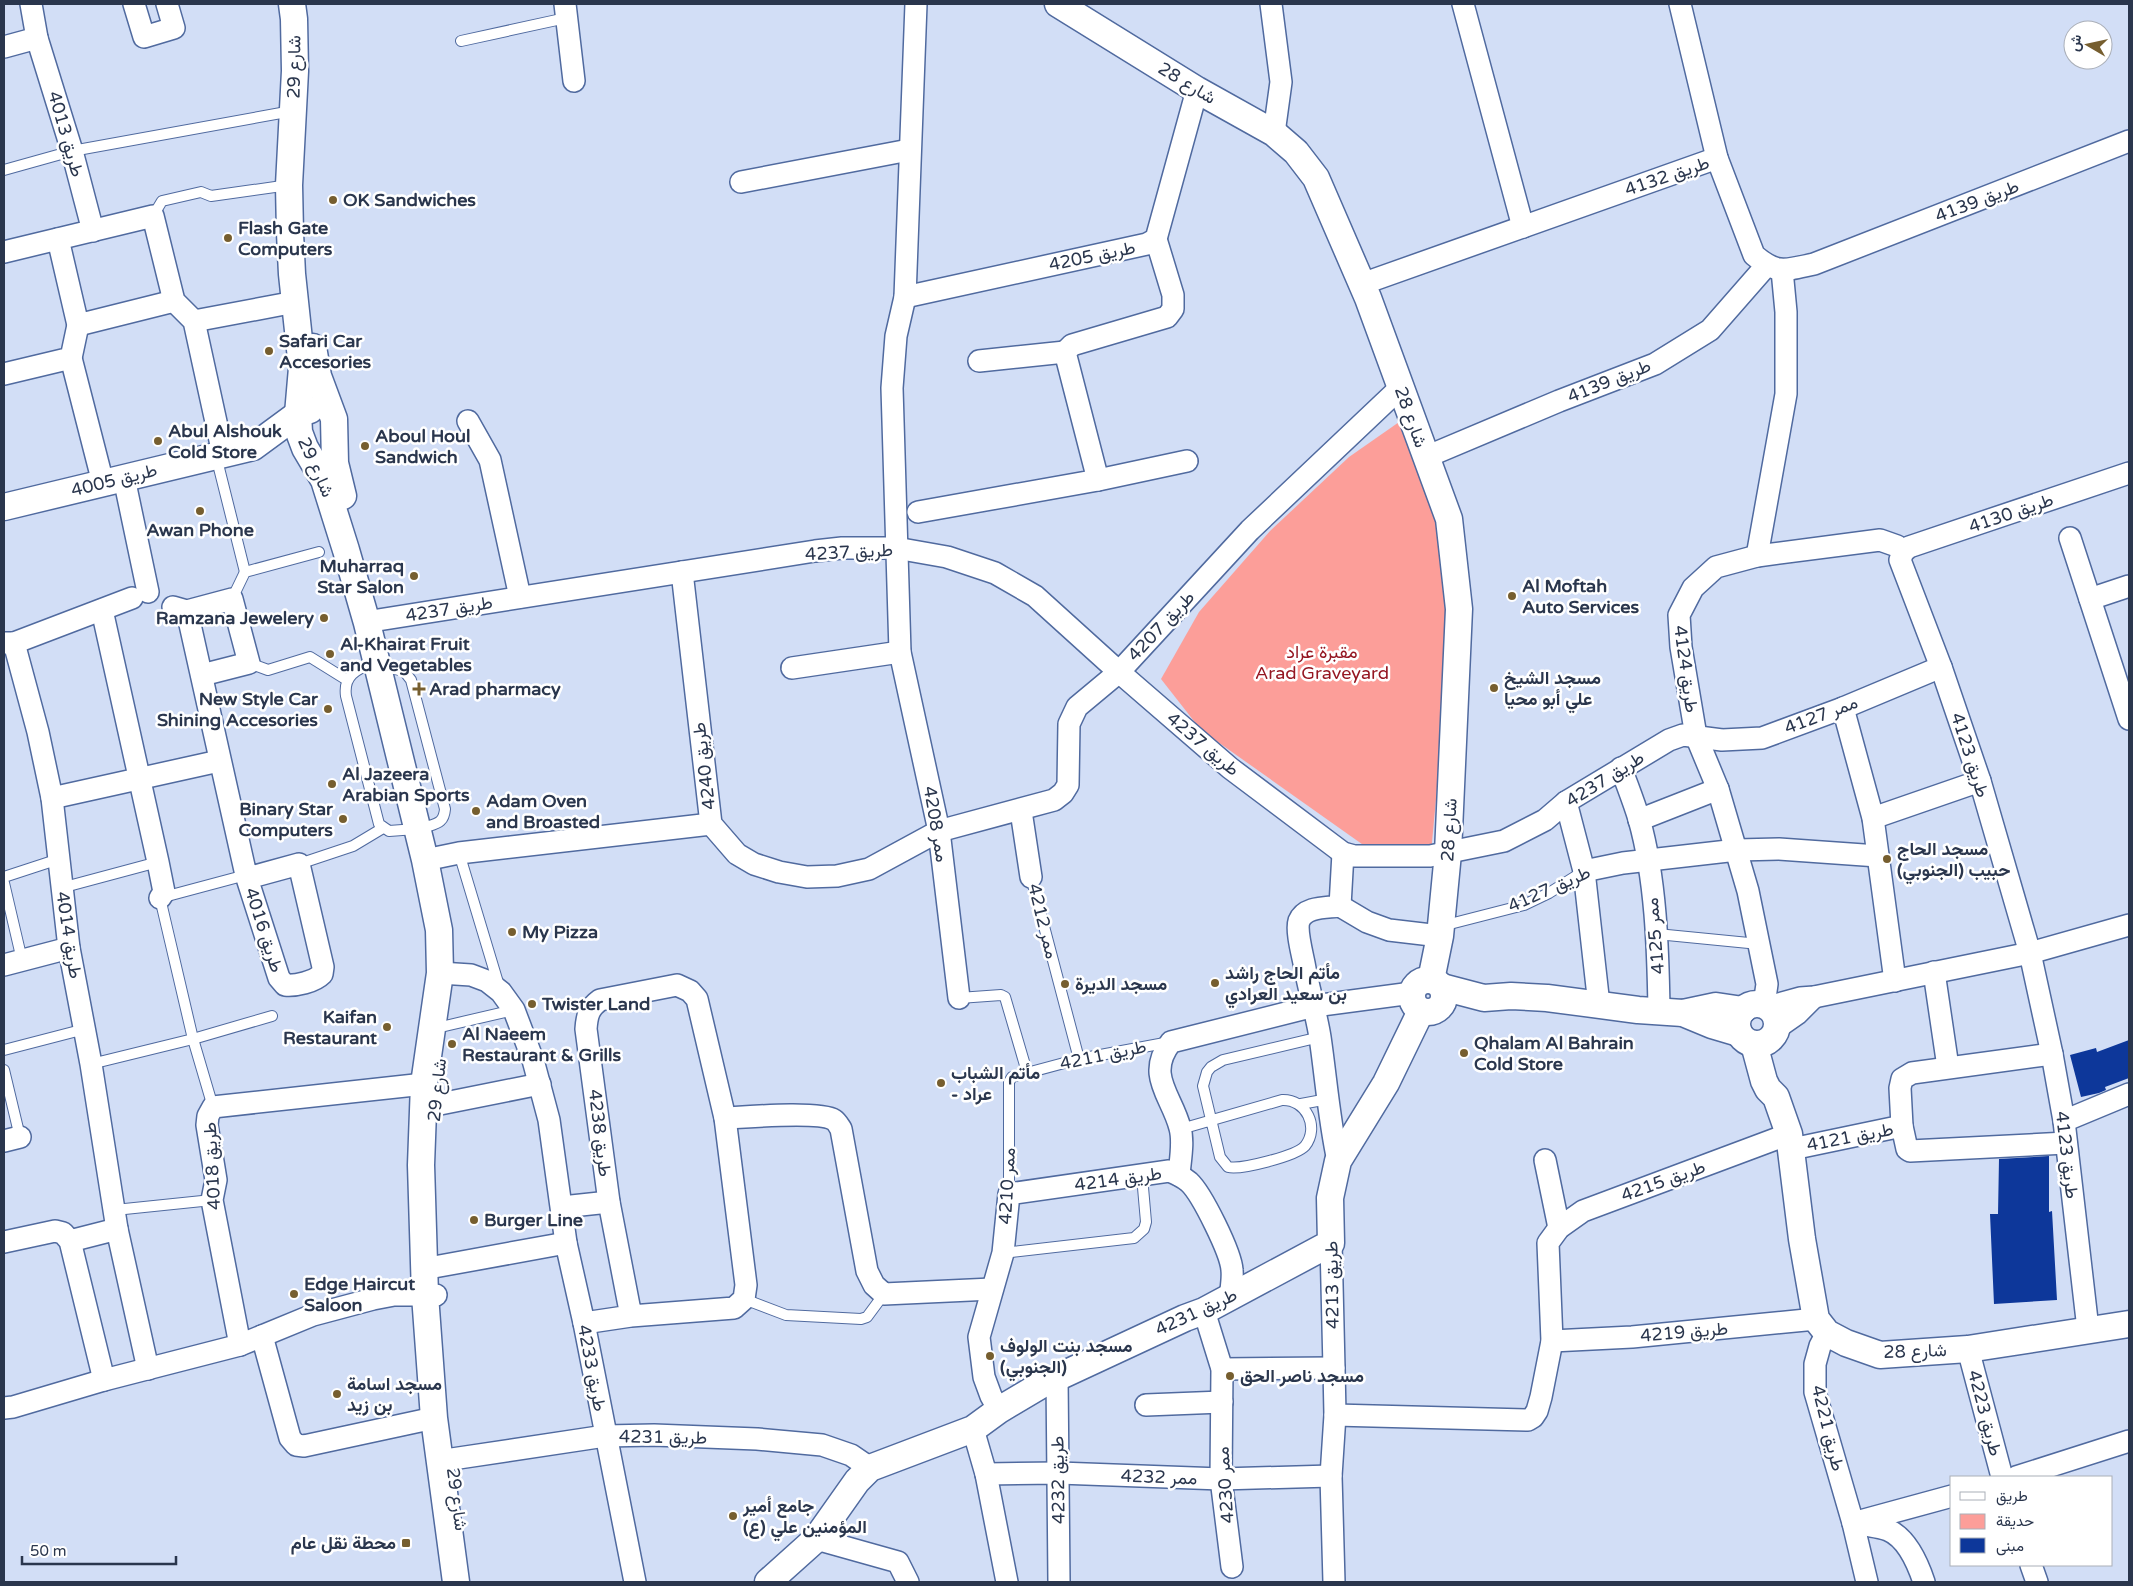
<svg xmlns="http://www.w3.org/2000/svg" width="2133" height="1586" viewBox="0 0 2133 1586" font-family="'Varela Round',Vazirmatn,sans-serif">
	<rect width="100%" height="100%" fill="#d2def6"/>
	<polygon fill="#fc9e99" points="1402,420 1440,528 1453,616 1431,853 1376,854 1201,730 1161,679 1199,612 1270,531 1349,457"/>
	<g fill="#0d379a">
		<polygon points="2129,1040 2129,1078 2105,1087 2106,1090 2099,1093 2081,1097 2070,1055 2096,1048 2097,1052"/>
		<polygon points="2049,1156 2049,1212 2052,1211 2057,1300 1994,1304 1990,1214 1998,1214 1999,1159"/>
	</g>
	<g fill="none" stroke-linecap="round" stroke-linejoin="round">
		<g stroke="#506a9f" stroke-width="12">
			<g id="service">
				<polyline points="461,41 566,18"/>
				<polyline points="4,170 72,151 292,111"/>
				<polyline points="153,216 162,201 201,192 211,196 289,185"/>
				<polyline points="216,456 245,572"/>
				<polyline points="232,599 245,572 319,552"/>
				<path d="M375 662C358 669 343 674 346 696L379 824 389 831 416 829"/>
				<polyline points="249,663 268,670 310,657 347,680"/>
				<path d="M390 668 404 671 411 680 445 809C444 821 439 823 429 826"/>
				<polyline points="459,853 499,986"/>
				<polyline points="299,864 353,846 383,828"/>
				<polyline points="4,877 59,859"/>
				<polyline points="1031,877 1079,1059"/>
				<polyline points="4,883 22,960"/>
				<polyline points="61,888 158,862"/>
				<polyline points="1442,926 1524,905 1549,893 1584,871"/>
				<polyline points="1657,934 1759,944"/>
				<polyline points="959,998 1001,995 1005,997 1027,1072"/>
				<polyline points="445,1026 514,1010"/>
				<polyline points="4,1050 85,1029"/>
				<polyline points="91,1064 193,1039 272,1016"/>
				<polyline points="4,1070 20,1137"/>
				<polyline points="1301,1104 1328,1099"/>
				<polyline points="213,1107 193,1039 160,898 246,875"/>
				<path d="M1181 1129 1282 1100C1306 1099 1320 1127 1305 1146 1296 1156 1241 1170 1228 1167L1220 1157 1203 1086 1207 1072 1211 1067 1223 1060 1320 1037"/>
				<polyline points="1009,1194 1009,1082 1012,1077 1079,1059 1170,1042"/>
				<polyline points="115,1210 212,1200"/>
				<polyline points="1003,1253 1134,1238 1144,1229 1146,1222 1142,1176"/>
				<polyline points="744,1299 786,1315 861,1319 867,1317 884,1294"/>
			</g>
		</g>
		<g stroke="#506a9f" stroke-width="24">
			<g id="minor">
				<polyline points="31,4 37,38 72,151 93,231"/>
				<polyline points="134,4 144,37 174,28 167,4"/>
				<polyline points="565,4 574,81"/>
				<polyline points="916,4 905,297 896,336 892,388 900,652 939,831 959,998"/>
				<polyline points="1271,4 1281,82 1274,133"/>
				<polyline points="1463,4 1523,227"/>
				<path d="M1680 4 1717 158 1754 255C1777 275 1786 270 1814 264L2129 141"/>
				<polyline points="4,47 37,38"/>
				<polyline points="741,182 909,150"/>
				<polyline points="58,239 78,325 174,301"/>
				<polyline points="4,252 153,216 174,301 194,321 223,454"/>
				<polyline points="1362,284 1717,158"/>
				<polyline points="905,297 1147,244 1156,239 1197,90"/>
				<polyline points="194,321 295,302"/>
				<polyline points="71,358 103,483"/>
				<polyline points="979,361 1065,352"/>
				<polyline points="4,374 71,358 78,325"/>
				<polyline points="468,421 490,460 520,597"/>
				<polyline points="1426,457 1559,401 1655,364 1710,330 1766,266"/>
				<polyline points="124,478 148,592"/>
				<polyline points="1098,480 1187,461"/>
				<polyline points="918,512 1098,480 1065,352 1072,345 1167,317 1173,309 1173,295 1156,239"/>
				<polyline points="2070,538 2129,719"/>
				<polyline points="1757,556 1786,394 1786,312 1782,270"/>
				<polyline points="682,572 711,824 737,854 754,864 779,872 807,877 837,876 869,869 939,831 1054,800 1063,793 1068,785 1069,724 1077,707 1119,672 1250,530 1400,388"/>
				<polyline points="2090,599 2129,586"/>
				<polyline points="173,607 187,611 232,599 249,663 202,675"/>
				<polyline points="102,610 158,862 164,892 160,898"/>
				<path d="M187 611 246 875 279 978 285 985C296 986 314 982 322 974L323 967 299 864 255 876 246 875"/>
				<polyline points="378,620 815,551 842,548 896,548 947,557 995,573 1035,596 1119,672 1230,768 1343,853 1354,856 1430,856 1504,841 1545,820 1566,802 1669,740 1683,735 1722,740 1762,738 1843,708 1941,667"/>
				<polyline points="4,643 14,643 132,598"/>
				<polyline points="14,643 38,732 52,798 69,948 91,1064 117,1229"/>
				<polyline points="792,668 900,652"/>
				<polyline points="1843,708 1873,818 1895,981"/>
				<path d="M1621 768C1627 785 1634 802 1639 819 1656 879 1658 949 1659 1010"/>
				<polyline points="52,798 219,761"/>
				<polyline points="1566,802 1584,871 1599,1005"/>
				<polyline points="1021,811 1031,877"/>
				<polyline points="1873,818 1980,781"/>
				<polyline points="1639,820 1718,789"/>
				<polyline points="425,860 459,853 711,824"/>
				<polyline points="1584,871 1623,863 1737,850 1779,849 1878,856"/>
				<polyline points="1340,906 1367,922 1389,930 1440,936"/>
				<polyline points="4,965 69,948"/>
				<polyline points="1934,972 1948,1067"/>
				<polyline points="440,973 471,975 487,981 501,992 514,1010 533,1060 549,1120 566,1243 584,1323 635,1582"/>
				<polyline points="1764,1005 1767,984 1748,891 1718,789 1696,736 1681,647 1679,615 1693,588 1716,567 1757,556 1880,540 1897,546 1903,552"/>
				<polyline points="1768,1007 1800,998 1814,997 2030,953 2129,925"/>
				<polyline points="1777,1028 1797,1014 1814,997"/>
				<polyline points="435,1105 540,1084"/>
				<path d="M725 1118C745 1117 820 1111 834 1120 837 1122 839 1126 841 1129L867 1271 874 1285 884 1294 992 1289"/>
				<polyline points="2064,1121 2129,1094"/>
				<polyline points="1902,1126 1907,1149 1910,1151 2066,1143"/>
				<polyline points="4,1141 20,1137"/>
				<polyline points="1792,1149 1902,1126 1900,1088 1902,1079 1912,1073 2052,1054"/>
				<polyline points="1545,1160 1559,1228"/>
				<path d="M1338 1161C1329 1120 1326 1078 1320 1037 1316 1012 1308 987 1304 963 1302 953 1296 930 1299 921 1305 906 1327 908 1340 906L1343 853"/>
				<path d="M1179 1175C1180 1161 1184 1142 1180 1128 1172 1096 1145 1075 1171 1042L1314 1006 1412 993"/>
				<polyline points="562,1207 609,1202"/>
				<polyline points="70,1241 117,1229 148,1369"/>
				<polyline points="4,1242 55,1231 63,1233 70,1241 104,1380 240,1345 313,1315 373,1299 394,1295 436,1295"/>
				<polyline points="1331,1243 1334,1368 1335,1415 1331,1476 1334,1582"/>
				<polyline points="434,1267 566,1243"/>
				<polyline points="1204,1311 1222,1369 1221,1479 1232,1567"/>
				<path d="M584 1323 631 1316 734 1308 744 1299 746 1285 725 1118 697 999 690 991 677 985 600 1000C589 1008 587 1015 586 1029L609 1202 631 1316"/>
				<polyline points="2088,1329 2064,1121 2052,1054 2030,953 1980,781 1941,667 1900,560 1903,552 1909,547 2129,473"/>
				<polyline points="1827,1333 1820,1346 1815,1364 1815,1392 1853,1523 1867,1582"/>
				<polyline points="262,1336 290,1438 296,1445 304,1446 434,1418"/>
				<polyline points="1552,1341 1632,1337 1816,1319"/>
				<polyline points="240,1345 212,1200 216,1180 207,1125 208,1116 213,1107 424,1084"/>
				<polyline points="1968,1349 2002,1477"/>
				<polyline points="1222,1369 1334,1368"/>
				<polyline points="1057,1377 1059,1582"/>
				<polyline points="1146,1405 1222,1402"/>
				<polyline points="4,1408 13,1407 104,1380"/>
				<path d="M999 1410 991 1396 984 1377 979 1337 1003 1253 1009 1194 1169 1171C1177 1174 1183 1177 1189 1182 1202 1194 1231 1253 1232 1270 1233 1279 1231 1289 1230 1298"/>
				<polyline points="1335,1415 1528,1420 1533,1417 1537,1411 1541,1397 1552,1341 1548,1243 1559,1228 1583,1211 1789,1134"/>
				<polyline points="973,1429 986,1474 1007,1582"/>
				<polyline points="452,1459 605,1436 654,1435 757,1439 822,1445 851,1455 870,1468"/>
				<polyline points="986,1474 1059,1473 1221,1479 1331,1476"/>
				<polyline points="2016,1477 2129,1441"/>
				<polyline points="1853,1523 1952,1496"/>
				<path d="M1856 1523C1866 1526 1878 1526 1888 1530 1907 1538 1918 1564 1924 1582"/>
				<polyline points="816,1539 898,1562 908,1582"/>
				<polyline points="2031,1565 2037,1582"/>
			</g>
		</g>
		<g stroke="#506a9f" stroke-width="29">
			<g id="tertiary">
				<polyline points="292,4 294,19 295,71 289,185 290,233 292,274 302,368 298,414 299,432 305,448 324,480 346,550 367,623 425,860 439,930 440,973 424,1084 421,1165 425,1295 434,1418 456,1582"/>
				<polyline points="1058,4 1197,90 1274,133 1296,152 1316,178 1368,298 1449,519 1459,609 1448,853 1440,936 1431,980"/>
				<polyline points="313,347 318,376 334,419 335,463 343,496"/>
				<polyline points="4,507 253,447 298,414 310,410"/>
				<circle cx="1428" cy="996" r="16"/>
				<polyline points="1442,987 1484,998 1511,996 1547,998 1638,1010 1683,1013 1712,1025 1739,1033"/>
				<circle cx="1757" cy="1024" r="20"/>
				<polyline points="1683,1013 1716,1006 1743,1010"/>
				<polyline points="1754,1044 1764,1081 1768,1089 1776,1097 1789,1134 1802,1239 1816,1319 1827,1333 1846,1343 1880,1355 1968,1349 2129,1324"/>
				<polyline points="768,1582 816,1539 857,1481 870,1468 973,1429 999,1410 1041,1385 1185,1318 1204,1311 1331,1243 1330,1198 1338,1161 1386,1083 1421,1011"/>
			</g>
		</g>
		<use href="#service" stroke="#fff" stroke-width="10"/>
		<use href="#minor" stroke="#fff" stroke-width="21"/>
		<use href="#tertiary" stroke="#fff" stroke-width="26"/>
	</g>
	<g fill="#765e2f" stroke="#fff" stroke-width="2">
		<circle cx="333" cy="200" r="5"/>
		<circle cx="228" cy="238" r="5"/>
		<circle cx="269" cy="351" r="5"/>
		<circle cx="158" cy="441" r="5"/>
		<circle cx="365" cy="446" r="5"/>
		<circle cx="200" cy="511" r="5"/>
		<circle cx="414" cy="576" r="5"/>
		<circle cx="1512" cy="596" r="5"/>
		<circle cx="324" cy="618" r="5"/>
		<circle cx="330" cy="654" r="5"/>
		<circle cx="1494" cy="688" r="5"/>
		<path d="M416.5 681.5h5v5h5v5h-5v5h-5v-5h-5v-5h5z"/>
		<circle cx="328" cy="709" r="5"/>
		<circle cx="332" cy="784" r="5"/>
		<circle cx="476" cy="811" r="5"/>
		<circle cx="343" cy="819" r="5"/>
		<circle cx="1887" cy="859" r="5"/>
		<circle cx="512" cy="932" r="5"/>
		<circle cx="1215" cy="983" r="5"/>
		<circle cx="1065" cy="984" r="5"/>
		<circle cx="532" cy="1004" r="5"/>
		<circle cx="387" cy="1027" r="5"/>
		<circle cx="452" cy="1044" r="5"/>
		<circle cx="1464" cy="1053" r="5"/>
		<circle cx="941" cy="1083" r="5"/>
		<circle cx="474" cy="1220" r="5"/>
		<circle cx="294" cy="1294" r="5"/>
		<circle cx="990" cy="1356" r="5"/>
		<circle cx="1230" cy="1376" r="5"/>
		<circle cx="337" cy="1394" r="5"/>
		<circle cx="733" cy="1516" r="5"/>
		<rect x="401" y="1538" width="10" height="10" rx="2.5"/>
	</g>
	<g text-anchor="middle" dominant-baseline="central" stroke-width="5" stroke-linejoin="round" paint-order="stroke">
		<g font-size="18" fill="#2a364d" stroke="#fff">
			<text transform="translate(294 67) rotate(-89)">شارع 29</text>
			<text transform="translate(1187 83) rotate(31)">شارع 28</text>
			<text transform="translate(66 134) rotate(74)">طريق 4013</text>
			<text transform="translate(1667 176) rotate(-19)">طريق 4132</text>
			<text transform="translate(1977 201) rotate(-21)">طريق 4139</text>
			<text transform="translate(1092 256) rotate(-12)">طريق 4205</text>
			<text transform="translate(1609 381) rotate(-22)">طريق 4139</text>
			<text transform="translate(1411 417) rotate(70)">شارع 28</text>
			<text transform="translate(316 467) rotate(66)">شارع 29</text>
			<text transform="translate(114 480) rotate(-14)">طريق 4005</text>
			<text transform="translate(2011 513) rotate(-19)">طريق 4130</text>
			<text transform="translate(849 552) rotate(-3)">طريق 4237</text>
			<text transform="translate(449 609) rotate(-9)">طريق 4237</text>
			<text transform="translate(1161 626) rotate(-47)">طريق 4207</text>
			<text transform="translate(1686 669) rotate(82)">طريق 4124</text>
			<text transform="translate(1821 715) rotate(-21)">ممر 4127</text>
			<text transform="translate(1203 744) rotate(40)">طريق 4237</text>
			<text transform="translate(1970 755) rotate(72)">طريق 4123</text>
			<text transform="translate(704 766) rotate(-97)">طريق 4240</text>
			<text transform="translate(1605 779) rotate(-32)">طريق 4237</text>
			<text transform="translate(936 824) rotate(80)">ممر 4208</text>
			<text transform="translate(1449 830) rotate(-87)">شارع 28</text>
			<text transform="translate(1549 889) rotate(-24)">طريق 4127</text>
			<text transform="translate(1043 921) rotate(76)">ممر 4212</text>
			<text transform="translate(264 930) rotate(72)">طريق 4016</text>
			<text transform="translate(69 935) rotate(81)">طريق 4014</text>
			<text transform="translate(1655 936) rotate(-95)">ممر 4125</text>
			<text transform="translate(1103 1055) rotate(-12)">طريق 4211</text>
			<text transform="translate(437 1090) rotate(-84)">شارع 29</text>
			<text transform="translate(600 1133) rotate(83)">طريق 4238</text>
			<text transform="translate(1850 1137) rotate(-11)">طريق 4121</text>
			<text transform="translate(2067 1155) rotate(83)">طريق 4123</text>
			<text transform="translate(212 1166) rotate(-93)">طريق 4018</text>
			<text transform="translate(1118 1179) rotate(-8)">طريق 4214</text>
			<text transform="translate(1663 1181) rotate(-20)">طريق 4215</text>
			<text transform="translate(1007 1186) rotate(-87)">ممر 4210</text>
			<text transform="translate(1332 1285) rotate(-91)">طريق 4213</text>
			<text transform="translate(1196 1312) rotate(-25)">طريق 4231</text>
			<text transform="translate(1684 1332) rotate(-5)">طريق 4219</text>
			<text transform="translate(1915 1351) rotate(-2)">شارع 28</text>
			<text transform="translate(592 1368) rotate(79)">طريق 4233</text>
			<text transform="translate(1985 1413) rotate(75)">طريق 4223</text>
			<text transform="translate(1828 1428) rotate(76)">طريق 4221</text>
			<text transform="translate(663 1437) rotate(1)">طريق 4231</text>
			<text transform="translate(1159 1477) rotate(2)">ممر 4232</text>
			<text transform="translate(1058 1480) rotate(-91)">طريق 4232</text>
			<text transform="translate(1225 1485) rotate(-94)">ممر 4230</text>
			<text transform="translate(457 1499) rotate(82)">شارع 29</text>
		</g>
		<g font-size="18" font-weight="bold" fill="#2a364d" stroke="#fff" text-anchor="start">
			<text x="343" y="200">OK Sandwiches</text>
			<text x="238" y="228">Flash Gate<tspan x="238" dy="21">Computers</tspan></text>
			<text x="279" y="341">Safari Car<tspan x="279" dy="21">Accesories</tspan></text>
			<text x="168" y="431">Abul Alshouk<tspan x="168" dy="21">Cold Store</tspan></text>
			<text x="375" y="436">Aboul Houl<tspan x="375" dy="21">Sandwich</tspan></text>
			<text x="200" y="530" text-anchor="middle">Awan Phone</text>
			<text x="404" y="566" text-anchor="end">Muharraq<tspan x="404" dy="21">Star Salon</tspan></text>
			<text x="1522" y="586">Al Moftah<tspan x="1522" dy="21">Auto Services</tspan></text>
			<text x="314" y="618" text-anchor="end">Ramzana Jewelery</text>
			<text x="340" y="644">Al-Khairat Fruit<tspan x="340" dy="21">and Vegetables</tspan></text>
			<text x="1504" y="678">مسجد الشيخ<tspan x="1504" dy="21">علي أبو محيا</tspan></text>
			<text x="429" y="689">Arad pharmacy</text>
			<text x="318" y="699" text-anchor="end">New Style Car<tspan x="318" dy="21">Shining Accesories</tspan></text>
			<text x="342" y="774">Al Jazeera<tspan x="342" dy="21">Arabian Sports</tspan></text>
			<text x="486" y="801">Adam Oven<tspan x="486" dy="21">and Broasted</tspan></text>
			<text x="333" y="809" text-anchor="end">Binary Star<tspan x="333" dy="21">Computers</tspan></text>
			<text x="1897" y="849">مسجد الحاج<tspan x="1897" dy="21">حبيب (الجنوبي)</tspan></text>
			<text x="522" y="932">My Pizza</text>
			<text x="1225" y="973">مأتم الحاج راشد<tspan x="1225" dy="21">بن سعيد العرادي</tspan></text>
			<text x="1075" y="984">مسجد الديرة</text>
			<text x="542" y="1004">Twister Land</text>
			<text x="377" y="1017" text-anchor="end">Kaifan<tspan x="377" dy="21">Restaurant</tspan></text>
			<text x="462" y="1034">Al Naeem<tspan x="462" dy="21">Restaurant &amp; Grills</tspan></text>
			<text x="1474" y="1043">Qhalam Al Bahrain<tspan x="1474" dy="21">Cold Store</tspan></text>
			<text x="951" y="1073">مأتم الشباب<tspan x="951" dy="21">- عراد</tspan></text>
			<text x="484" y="1220">Burger Line</text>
			<text x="304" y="1284">Edge Haircut<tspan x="304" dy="21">Saloon</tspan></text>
			<text x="1000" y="1346">مسجد بنت الولوف<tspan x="1000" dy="21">(الجنوبي)</tspan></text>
			<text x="1240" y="1376">مسجد ناصر الحق</text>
			<text x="347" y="1384">مسجد اسامة<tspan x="347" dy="21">بن زيد</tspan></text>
			<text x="743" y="1506">جامع أمير<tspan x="743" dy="21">المؤمنين علي (ع)</tspan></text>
			<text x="396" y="1543" text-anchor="end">محطة نقل عام</text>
		</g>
		<g font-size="18" fill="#951722" stroke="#fff">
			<text x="1322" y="652">مقبرة عراد<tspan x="1322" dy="21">Arad Graveyard</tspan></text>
		</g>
	</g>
	<rect width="2133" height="1586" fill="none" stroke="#2a364d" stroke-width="10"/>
	<rect x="1950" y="1476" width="162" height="90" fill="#ffffff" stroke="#aaafb8"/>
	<rect x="1960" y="1492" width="25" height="8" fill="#ffffff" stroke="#aaafb8"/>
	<text x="1996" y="1501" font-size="15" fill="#2a364d">طريق</text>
	<rect x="1960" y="1514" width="25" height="15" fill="#fc9e99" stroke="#aaafb8"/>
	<text x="1996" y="1526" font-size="15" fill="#2a364d">حديقة</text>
	<rect x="1960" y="1538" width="25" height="15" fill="#0d379a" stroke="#aaafb8"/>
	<text x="1996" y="1551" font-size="15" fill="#2a364d">مبنى</text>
	<g transform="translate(2088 45) rotate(279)"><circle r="24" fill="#ffffff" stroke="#aaafb8"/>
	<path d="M0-4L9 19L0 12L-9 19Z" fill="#765e2f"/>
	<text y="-8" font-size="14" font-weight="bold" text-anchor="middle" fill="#2a364d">ش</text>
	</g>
	<path d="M22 1556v8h154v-8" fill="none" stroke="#2a364d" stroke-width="2.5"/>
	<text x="30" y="1556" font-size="15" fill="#2a364d" stroke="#ffffff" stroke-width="4" paint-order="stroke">50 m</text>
</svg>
